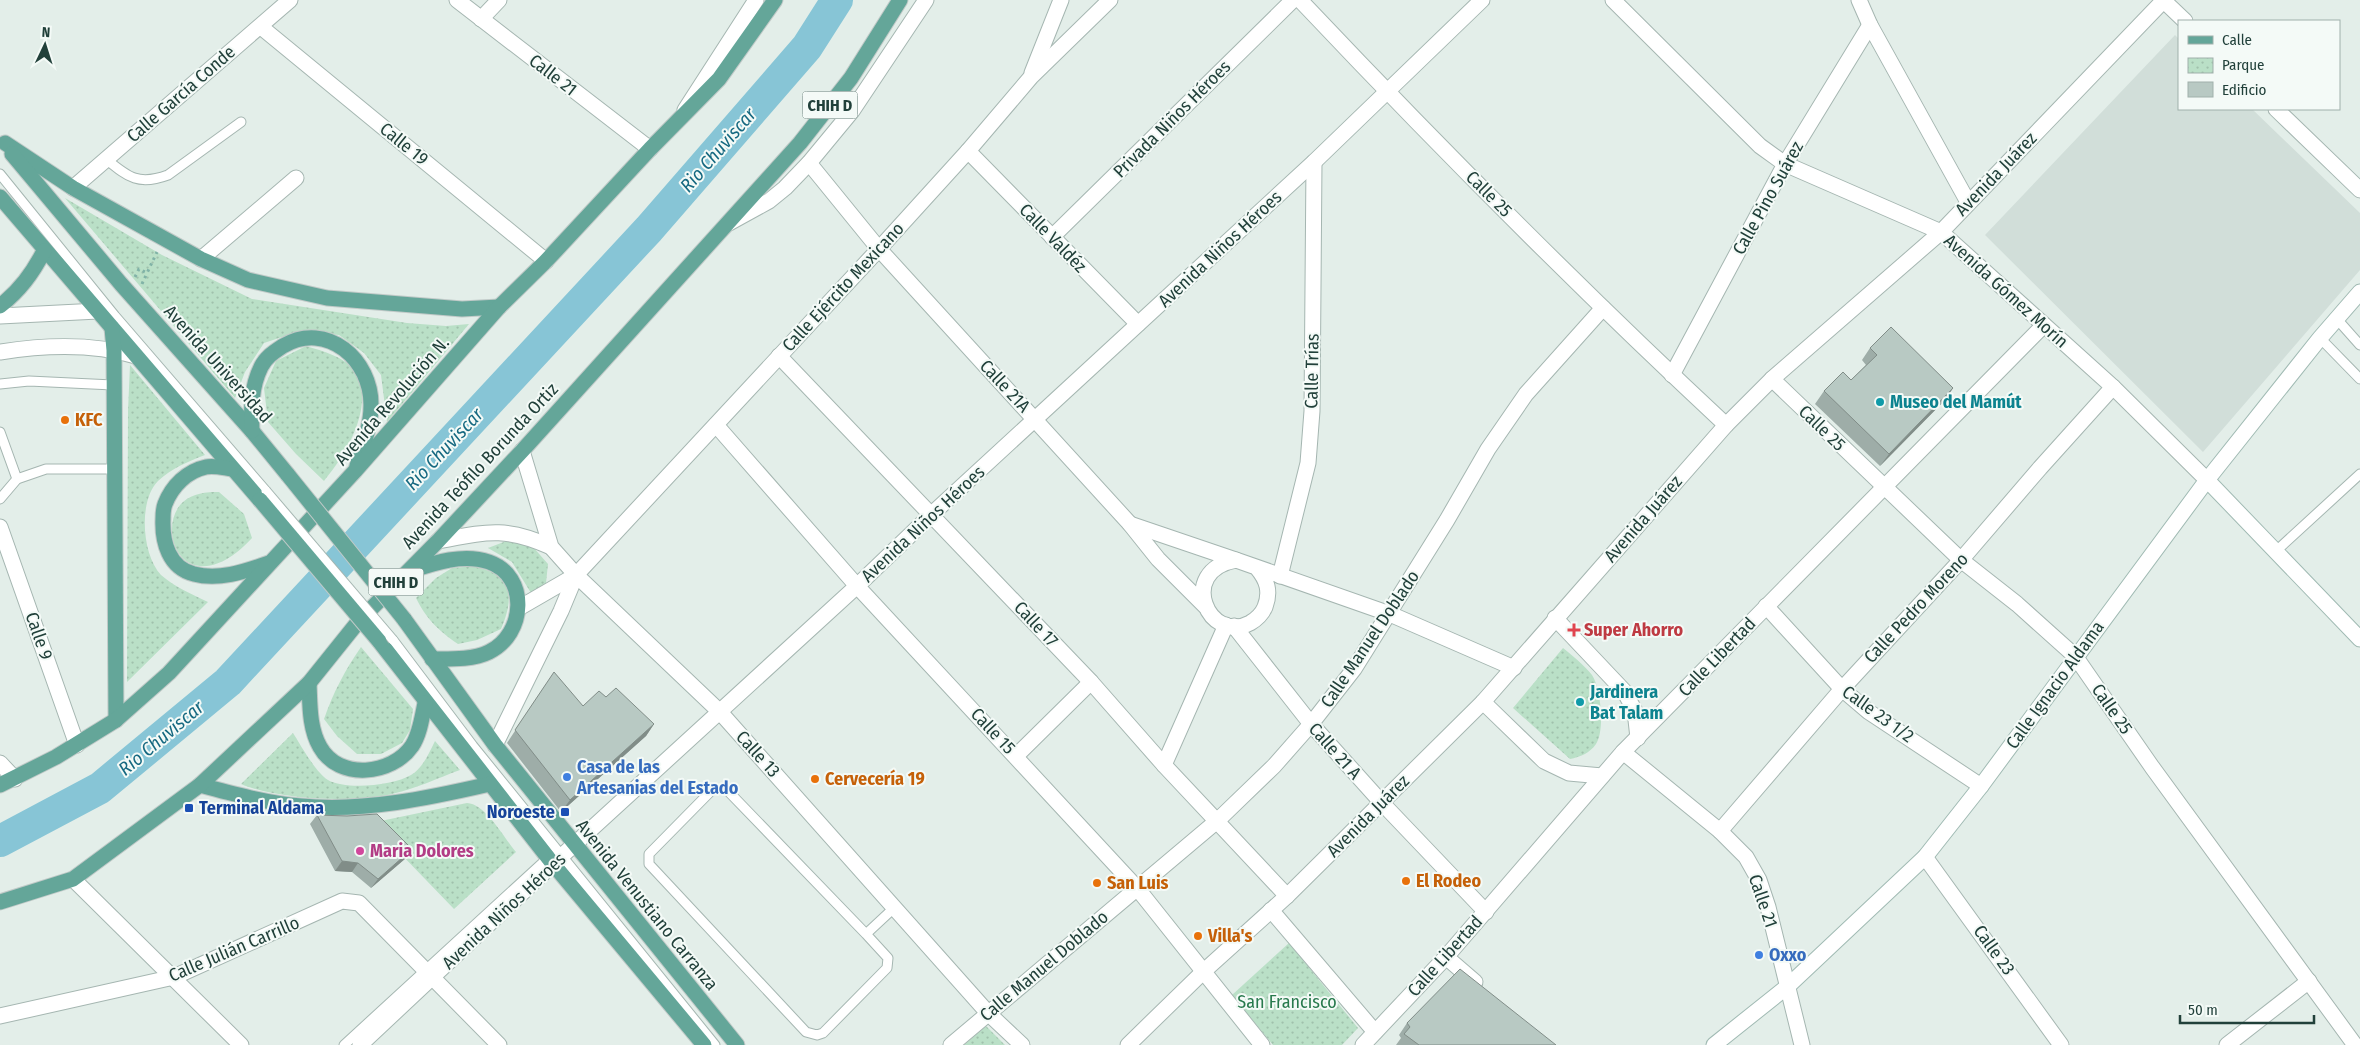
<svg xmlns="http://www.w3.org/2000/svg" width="2360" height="1045" viewBox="0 0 2360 1045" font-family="'Fira Sans Condensed',sans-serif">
	<defs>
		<pattern id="park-dots" width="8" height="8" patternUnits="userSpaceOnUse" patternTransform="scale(1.25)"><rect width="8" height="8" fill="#bae0c7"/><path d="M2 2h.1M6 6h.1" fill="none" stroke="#a0c1ac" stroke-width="1.8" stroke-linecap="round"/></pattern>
	</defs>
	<rect width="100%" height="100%" fill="#e3eee9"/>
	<polygon fill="#d1ded9" points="2175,35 2179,39 2179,109 2252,109 2360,213 2360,270 2203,452 1985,235"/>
	<g fill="url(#park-dots)">
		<polygon points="65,198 162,255 252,299 407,323 446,326 469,324 387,422 381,375 364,353 339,335 300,331 264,343 245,372 235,398"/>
		<path d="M306 346C322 351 347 357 356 373 375 406 346 455 324 481L296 454 268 422 264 388 276 361Z"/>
		<path d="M130 365 205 455C187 462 172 468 158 481 138 501 142 555 161 575 175 587 191 594 208 602L127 682 128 411Z"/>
		<path d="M219 492 244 514 252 538C239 552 220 568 200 566 171 564 163 520 183 502 193 493 206 492 219 492Z"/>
		<polygon points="509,540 533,547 548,564 546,583 531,593 512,562 488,548"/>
		<path d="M476 566C483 569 491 571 497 575 516 587 508 613 501 629L477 640 458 644C438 630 427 620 416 598L436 578 452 568Z"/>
		<path d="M361 647 413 709 410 730 402 743 381 754H357L337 736 324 719C333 693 345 670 361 647Z"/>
		<path d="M1563 648C1573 656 1584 665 1592 675 1601 688 1605 731 1596 744 1590 753 1580 757 1570 759L1513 708Z"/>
		<path d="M293 733C300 744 316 773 328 780 345 790 393 786 411 775 423 768 429 753 435 741L460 770C438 778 415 789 392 794 351 803 279 800 241 784Z"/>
		<path d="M467 803C486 804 504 838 516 852L454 909 371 823Z"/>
		<polygon points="1289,943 1358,1028 1342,1045 1273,1045 1232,995"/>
		<polygon points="986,1026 1005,1045 964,1045"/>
	</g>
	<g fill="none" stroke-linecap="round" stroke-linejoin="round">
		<polyline stroke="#87c5d6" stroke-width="32" points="0,841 100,788 228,682 649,229 807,47 837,0"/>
		<g stroke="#a5b6b1" stroke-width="11">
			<g id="lane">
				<path d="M106 159C128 177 138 186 168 175L241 122"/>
				<polyline points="0,174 115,316 266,491"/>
				<polyline points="2336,318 2360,345"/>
				<polyline points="2320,338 2360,379"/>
				<polyline points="0,384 29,381 113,385"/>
				<polyline points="0,432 17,479"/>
				<polyline points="0,499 17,479 46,469 114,469"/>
				<polyline points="2275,552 2360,474"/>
				<polyline points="393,640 473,746 715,1045"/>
				<polyline points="866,934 888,958 887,968 823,1033 817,1035 806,1032 649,864 649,854 713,789 727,790 866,934 895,907"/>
				<polyline points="344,1045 550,856"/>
			</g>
		</g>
		<g stroke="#a5b6b1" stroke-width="17">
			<g id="street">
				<polyline points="457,0 650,149"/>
				<path d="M1300 0C1438 146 1579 288 1726 425"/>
				<polyline points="1613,0 1760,146 1785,164 1941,232 2113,387 2207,480"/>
				<polyline points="1859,0 1870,25 1968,202"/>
				<polyline points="2163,0 2185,21"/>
				<polyline points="481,19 499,0"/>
				<polyline points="261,27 546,261"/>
				<polyline points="1032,73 1061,0"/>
				<polyline points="2276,109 2360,190"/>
				<polyline points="685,110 756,0"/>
				<polyline points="968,151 1138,324"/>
				<polyline points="809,163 879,249 1130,524 1158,559 1205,606"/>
				<polyline points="73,188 290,0"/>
				<polyline points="729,223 769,201 785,188 809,163 852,111 926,0"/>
				<polyline points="1052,237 1293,0"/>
				<polyline points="201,259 296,178"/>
				<polyline points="0,316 98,311"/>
				<path d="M0 352C45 345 92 343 136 356"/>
				<polyline points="779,356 1091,682 1164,765 1287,896"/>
				<polyline points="1672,375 1785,164 1870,25"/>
				<polyline points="1772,379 1961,560 2017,604 2075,656 2152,767 2355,1045"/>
				<polyline points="716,425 857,586 1137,888 1262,1045"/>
				<polyline points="522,451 551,547 576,575 720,712 988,1013 1022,1045"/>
				<polyline points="1130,524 1236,560"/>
				<polyline points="0,527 77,745"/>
				<path d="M438 541C486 532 505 526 551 547"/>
				<path d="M1257 568C1267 580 1271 591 1265 607 1262 614 1257 619 1250 623 1209 645 1176 571 1236 560L1390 614 1514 668"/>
				<polyline points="1280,576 1308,463 1312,411 1314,162"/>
				<polyline points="1766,606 1842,689 1869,712 1981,786"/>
				<polyline points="519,608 576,575 879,249 968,151 1031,77 1110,0"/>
				<polyline points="1555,618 1624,691 1635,711 1638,738"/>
				<polyline points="1234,626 1311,724 1382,803 1486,912"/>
				<polyline points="1483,702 1544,761 1569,773 1602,776"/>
				<polyline points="495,745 561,611 576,575"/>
				<polyline points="1623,752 1720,831 1746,857 1759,880 1768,907 1802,1045"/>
				<polyline points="1016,756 1091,682"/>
				<polyline points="0,763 15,779"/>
				<polyline points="1164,765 1226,625"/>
				<polyline points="1720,831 1842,689 1961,560 2040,468 2113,387"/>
				<polyline points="1925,857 2061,1045"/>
				<polyline points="73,879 241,1045"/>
				<polyline points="1271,910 1375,1032"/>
				<polyline points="1446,957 1475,982"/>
				<polyline points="0,1016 174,977 342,901 359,903 499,1045"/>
				<polyline points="360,1045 553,864 857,586 932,514 1314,162 1482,0"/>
				<polyline points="951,1045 1217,821 1274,766 1311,724 1354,669 1447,520 1488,449 1526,394 1603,308"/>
				<polyline points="1128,1045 1204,971 1287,896 1483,702 1726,425 1772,379 1941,232 2164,0"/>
				<polyline points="1363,1045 1446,957 1623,752 2044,325"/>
				<polyline points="2227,1045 2309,981"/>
			</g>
		</g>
		<g stroke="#a0bab3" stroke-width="17">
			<g id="secondary">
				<polyline points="2207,480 2360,639"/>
				<polyline points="1714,1045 1788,986 1925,857 1981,786 2207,480 2320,338 2360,292"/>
			</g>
		</g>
		<g stroke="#c1cac8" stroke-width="17">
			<g id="primary">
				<polyline points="5,143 73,188 201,259 248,280 327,298 462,309 499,307"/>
				<polyline points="12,154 121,284 252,431 288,475"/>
				<polyline points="0,197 260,500"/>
				<path d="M0 306C20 290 32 274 44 251"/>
				<polyline points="112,328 114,350 116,720"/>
				<path d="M252 431C251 409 251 387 261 367 266 357 274 352 283 346 327 320 372 360 371 406 371 426 363 446 357 466"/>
				<path d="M232 469C224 468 214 465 206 467 187 471 172 486 165 504 163 509 163 515 163 519 162 542 169 568 194 574 219 581 246 571 269 563"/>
				<path d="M410 571C434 563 463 553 489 562 529 576 526 634 489 652 473 660 450 659 432 659"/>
				<polyline points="404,619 495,745 737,1045"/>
				<polyline points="379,641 553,864 704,1045"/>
				<path d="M309 683C310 704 309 728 320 747 339 781 392 775 412 746 420 734 422 717 425 703"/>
				<polyline points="0,785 56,757 116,720 169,673 355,471 499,307 546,261 650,149 719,79 775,0"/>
				<path d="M200 785C233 794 267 803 301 806 364 812 429 798 490 784"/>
				<polyline points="0,902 73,879 200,785 309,683 358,622 438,541 522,451 800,143 851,78 900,0"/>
			</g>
		</g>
		<g stroke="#81b3a7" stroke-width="3" stroke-dasharray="2.5 4" stroke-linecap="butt">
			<polyline points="135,277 139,269 147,273 157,252"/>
			<polyline points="142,284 147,273"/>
		</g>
		<use href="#lane" stroke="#fff" stroke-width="9"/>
		<use href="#street" stroke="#fff" stroke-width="15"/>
		<use href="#secondary" stroke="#fff" stroke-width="15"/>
		<use href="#primary" stroke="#64a699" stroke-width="15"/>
		<g stroke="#a5b6b1" stroke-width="11" stroke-linecap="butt">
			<polyline id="lane-bridge" points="266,491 393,640"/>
		</g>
		<g stroke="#c1cac8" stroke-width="17" stroke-linecap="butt">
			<g id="primary-bridge">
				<polyline points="288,475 404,619"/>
				<polyline points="260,500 379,641"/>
			</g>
		</g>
		<use href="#lane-bridge" stroke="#fff" stroke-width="9"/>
		<use href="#primary-bridge" stroke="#64a699" stroke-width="15"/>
	</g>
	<g fill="#9eada8">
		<polygon points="1870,348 1953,388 1945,400 1880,466 1815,404 1824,391 1851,380 1866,365 1862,360"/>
		<polygon points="546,684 583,706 606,697 654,724 646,736 561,812 507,743"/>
		<polygon points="317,815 406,858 371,888 352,872 335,871 310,824"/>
		<polygon points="1407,1023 1556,1045 1396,1045 1401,1038 1399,1035"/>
	</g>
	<g fill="#818d88">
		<polygon points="1953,388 1945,400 1880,466 1889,454"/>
		<polygon points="654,724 646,736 561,812 570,800"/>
		<polygon points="412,849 406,858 371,888 378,879"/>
		<polygon points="342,861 358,863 352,872 335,871"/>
	</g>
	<g fill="#b8c9c3" stroke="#818d88">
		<polygon points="1891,327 1953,388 1889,454 1824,391 1843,372 1851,380 1877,355 1870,348"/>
		<polygon points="554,672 583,706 599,691 606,697 616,688 654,724 570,800 515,730"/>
		<polygon points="377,814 412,849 378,879 358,863 342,861 317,815 347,816"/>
		<polygon points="1460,969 1556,1045 1419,1045 1404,1034 1410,1027 1407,1023"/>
	</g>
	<g fill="#0f9aa8" stroke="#f4faf7" stroke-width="2">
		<circle cx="1880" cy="402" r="5"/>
		<circle cx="1580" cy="702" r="5"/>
	</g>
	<g fill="#e8710a" stroke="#f4faf7" stroke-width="2">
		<circle cx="65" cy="420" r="5"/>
		<circle cx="815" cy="779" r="5"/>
		<circle cx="1406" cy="881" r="5"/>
		<circle cx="1097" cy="883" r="5"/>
		<circle cx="1198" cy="936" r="5"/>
	</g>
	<path fill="#e0444e" stroke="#f4faf7" stroke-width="2" d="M1571.5 622.5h5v5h5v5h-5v5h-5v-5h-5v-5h5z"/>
	<g fill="#3f7fe0" stroke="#f4faf7" stroke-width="2">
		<circle cx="567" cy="777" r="5"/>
		<circle cx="1759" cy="955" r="5"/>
	</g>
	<g fill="#1a4fb4" stroke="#f4faf7" stroke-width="2">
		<rect x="184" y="803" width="10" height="10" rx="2.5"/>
		<rect x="560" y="807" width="10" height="10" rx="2.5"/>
	</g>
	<circle fill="#d1479c" stroke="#f4faf7" stroke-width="2" cx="360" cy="851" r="5"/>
	<g text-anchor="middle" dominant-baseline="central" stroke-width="4" stroke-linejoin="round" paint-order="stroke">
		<g fill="#f4faf7" stroke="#607873" stroke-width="1">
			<rect x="802.5" y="91.5" width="55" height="27" rx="4"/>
			<rect x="368.5" y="568.5" width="55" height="27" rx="4"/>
		</g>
		<g font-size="16" font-weight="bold" fill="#21403a">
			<text x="830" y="105">CHIH D</text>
			<text x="396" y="582">CHIH D</text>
		</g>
		<g font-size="18" fill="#21403a" stroke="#f4faf7">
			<text transform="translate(553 75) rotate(38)">Calle 21</text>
			<text transform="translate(181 94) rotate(-41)">Calle García Conde</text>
			<text transform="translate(1172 119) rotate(-45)">Privada Niños Héroes</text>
			<text transform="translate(404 144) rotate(39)">Calle 19</text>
			<text transform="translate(1996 174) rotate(-46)">Avenida Juárez</text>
			<text transform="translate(1489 194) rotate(45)">Calle 25</text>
			<text transform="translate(1768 198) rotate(-61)">Calle Pino Suárez</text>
			<text transform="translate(1053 238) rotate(46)">Calle Valdéz</text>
			<text transform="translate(1220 249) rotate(-43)">Avenida Niños Héroes</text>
			<text transform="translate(843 287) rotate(-47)">Calle Ejército Mexicano</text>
			<text transform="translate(2006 291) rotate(42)">Avenida Gómez Morín</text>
			<text transform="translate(218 364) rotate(48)">Avenida Universidad</text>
			<text transform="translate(1312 371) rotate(-89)">Calle Trías</text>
			<text transform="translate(1005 386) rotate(47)">Calle 21A</text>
			<text transform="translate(392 401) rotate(-49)">Avenida Revolución N.</text>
			<text transform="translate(1822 428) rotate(44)">Calle 25</text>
			<text transform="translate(480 466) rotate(-47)">Avenida Teófilo Borunda Ortiz</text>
			<text transform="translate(1643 519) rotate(-49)">Avenida Juárez</text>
			<text transform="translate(923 524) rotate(-43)">Avenida Niños Héroes</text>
			<text transform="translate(1916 608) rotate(-47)">Calle Pedro Moreno</text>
			<text transform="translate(1036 624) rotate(47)">Calle 17</text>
			<text transform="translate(39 636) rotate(71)">Calle 9</text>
			<text transform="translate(1370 639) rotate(-56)">Calle Manuel Doblado</text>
			<text transform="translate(1717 657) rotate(-46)">Calle Libertad</text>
			<text transform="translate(2055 685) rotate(-54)">Calle Ignacio Aldama</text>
			<text transform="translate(2112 709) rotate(55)">Calle 25</text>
			<text transform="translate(1878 714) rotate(36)">Calle 23 1/2</text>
			<text transform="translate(993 731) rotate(47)">Calle 15</text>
			<text transform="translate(1335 751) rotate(48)">Calle 21 A</text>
			<text transform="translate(758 754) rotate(48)">Calle 13</text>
			<text transform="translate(1368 816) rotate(-45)">Avenida Juárez</text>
			<text transform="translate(1763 901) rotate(71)">Calle 21</text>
			<text transform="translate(647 905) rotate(51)">Avenida Venustiano Carranza</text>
			<text transform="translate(504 911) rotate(-43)">Avenida Niños Héroes</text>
			<text transform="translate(234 949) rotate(-23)">Calle Julián Carrillo</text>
			<text transform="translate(1994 950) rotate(54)">Calle 23</text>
			<text transform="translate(1445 956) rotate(-48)">Calle Libertad</text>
			<text transform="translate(1044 966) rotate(-40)">Calle Manuel Doblado</text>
		</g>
		<g font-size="18" font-weight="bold" fill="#0d838f" stroke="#f4faf7" text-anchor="start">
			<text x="1890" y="402">Museo del Mamút</text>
			<text x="1590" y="692">Jardinera<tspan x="1590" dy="21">Bat Talam</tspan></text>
		</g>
		<g font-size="18" font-weight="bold" fill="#c56008" stroke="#f4faf7" text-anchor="start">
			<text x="75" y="420">KFC</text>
			<text x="825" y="779">Cervecería 19</text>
			<text x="1416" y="881">El Rodeo</text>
			<text x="1107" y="883">San Luis</text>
			<text x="1208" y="936">Villa's</text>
		</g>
		<g font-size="18" font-weight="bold" fill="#be3a42" stroke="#f4faf7" text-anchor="start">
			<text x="1584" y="630">Super Ahorro</text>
		</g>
		<g font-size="18" font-weight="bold" fill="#366cbe" stroke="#f4faf7" text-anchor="start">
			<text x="577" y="767">Casa de las<tspan x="577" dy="21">Artesanias del Estado</tspan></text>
			<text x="1769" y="955">Oxxo</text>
		</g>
		<g font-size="18" font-weight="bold" fill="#164399" stroke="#f4faf7" text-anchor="start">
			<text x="199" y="808">Terminal Aldama</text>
			<text x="555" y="812" text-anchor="end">Noroeste</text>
		</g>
		<g font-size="18" font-weight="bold" fill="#b23c85" stroke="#f4faf7" text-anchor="start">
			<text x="370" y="851">Maria Dolores</text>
		</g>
		<g font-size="18" fill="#287a4d" stroke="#f4faf7">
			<text x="1287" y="1002">San Francisco</text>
		</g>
		<g font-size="19" font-style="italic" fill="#166981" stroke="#f4faf7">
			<text transform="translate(718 150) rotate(-49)">Rio Chuviscar</text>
			<text transform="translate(444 449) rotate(-47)">Rio Chuviscar</text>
			<text transform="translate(161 738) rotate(-40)">Rio Chuviscar</text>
		</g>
	</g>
	<rect x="2178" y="20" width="162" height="90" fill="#f4faf7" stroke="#a0b0ab"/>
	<rect x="2188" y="36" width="25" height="8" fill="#64a699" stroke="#a0b0ab"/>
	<text x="2222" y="45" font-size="15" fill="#21403a">Calle</text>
	<rect x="2188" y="58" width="25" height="15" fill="url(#park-dots)" stroke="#a0b0ab"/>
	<text x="2222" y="70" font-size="15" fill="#21403a">Parque</text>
	<rect x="2188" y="82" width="25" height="15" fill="#b8c9c3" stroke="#a0b0ab"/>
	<text x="2222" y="95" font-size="15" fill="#21403a">Edificio</text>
	<g transform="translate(45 45) rotate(4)" stroke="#f4faf7" stroke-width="4" paint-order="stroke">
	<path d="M0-4L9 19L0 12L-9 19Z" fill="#21403a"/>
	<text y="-8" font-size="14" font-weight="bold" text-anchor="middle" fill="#21403a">N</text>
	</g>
	<path d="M2180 1015v8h134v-8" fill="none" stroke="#21403a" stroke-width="2.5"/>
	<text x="2188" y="1015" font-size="15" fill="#21403a" stroke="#f4faf7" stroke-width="4" paint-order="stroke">50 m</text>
</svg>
